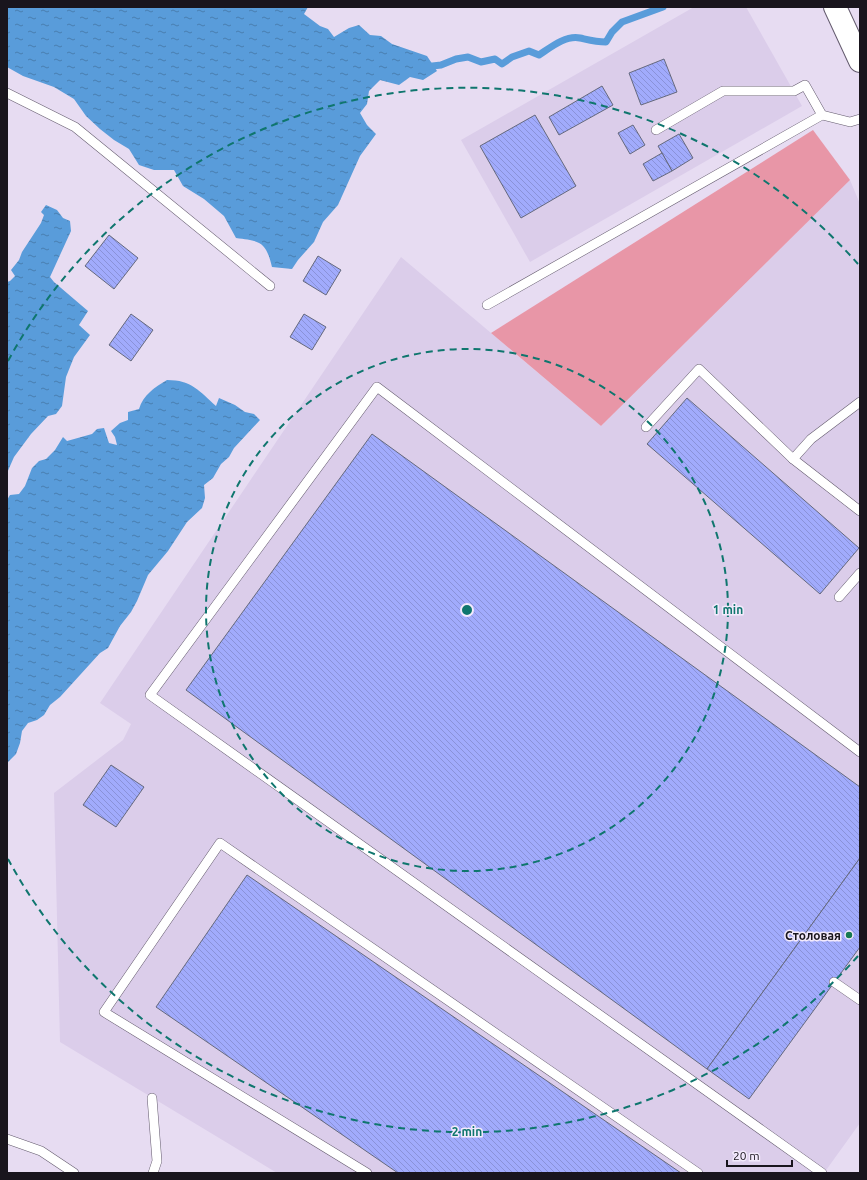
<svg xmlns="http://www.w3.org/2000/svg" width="867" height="1180" viewBox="0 0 867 1180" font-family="Ubuntu,sans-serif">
	<defs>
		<pattern id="water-ripples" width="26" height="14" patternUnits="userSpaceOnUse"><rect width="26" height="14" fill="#599cda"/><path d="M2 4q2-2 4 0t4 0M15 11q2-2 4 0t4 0" fill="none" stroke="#497eb0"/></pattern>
		<pattern id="building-back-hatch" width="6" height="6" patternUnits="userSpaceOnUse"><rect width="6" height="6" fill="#a1abfc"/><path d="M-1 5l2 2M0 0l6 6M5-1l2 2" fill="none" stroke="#8a92d8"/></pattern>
	</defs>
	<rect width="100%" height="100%" fill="#e7dcf2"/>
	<g fill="#dbcdea">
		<polygon points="694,7 746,7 802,106 530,262 461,140"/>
		<polygon points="850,180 860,204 860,1123 824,1173 277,1173 60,1042 54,793 123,740 131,724 100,703 401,257 601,426"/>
	</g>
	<polygon fill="#e896a7" points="813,130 850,180 601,426 491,333"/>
	<g fill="url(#water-ripples)">
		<path d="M7 7H308L304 14 320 26 328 29 334 37 349 28 359 25 370 35 381 36 392 44 427 56 437 71 423 80 410 77 399 85 380 80 369 91 367 104 360 113 367 125 376 134 360 156 338 205 323 222 314 242 298 260 292 269 272 267C266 242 261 241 236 238L224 216 204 199 183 186 174 170H154L139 165 129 149 114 140 100 129 86 116 74 99 54 87 23 76 7 67Z"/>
		<polygon points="46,205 57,210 63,218 70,221 71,231 50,277 54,282 88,311 79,325 90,335 74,357 66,377 62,406 56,414 48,416 31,434 14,457 7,473 7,282 10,281 15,276 11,270 19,260 22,252 41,223 44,215 41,212"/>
		<path d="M167 380C192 380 199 391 216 406L219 398 235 405 245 412 254 414 260 420 234 448 229 457 221 464 213 478 204 485 205 498 202 508 187 522 168 551 148 575 137 601 131 612 120 626 108 648 100 653 60 697 50 705 44 715 37 720 28 723 22 731 20 743 16 754 7 763V500L10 495 19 494 25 486 32 468 39 461 46 459 55 450 63 437 67 441 92 434 97 429 104 428 109 443 117 445 115 437 111 431 120 423 128 420V412L139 409C143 395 155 387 167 380Z"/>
	</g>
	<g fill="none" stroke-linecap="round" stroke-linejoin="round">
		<path stroke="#599cda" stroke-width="7" d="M424 67 441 65 456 59 468 57 481 62 495 59 502 64 512 57 529 51 539 55C551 47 566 35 580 38 589 40 596 42 606 42L612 32 622 22 663 7"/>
	</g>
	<g fill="url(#building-back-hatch)" stroke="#65697d">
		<polygon points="664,59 677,92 641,105 629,73"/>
		<polygon points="602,86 613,105 559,135 549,117"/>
		<polygon points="535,115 576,186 521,218 480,146"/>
		<polygon points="633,125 645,145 630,154 618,133"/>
		<polygon points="679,134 693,158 672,171 658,146"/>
		<polygon points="662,153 672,171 653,181 643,164"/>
		<polygon points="109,235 138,258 114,289 85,266"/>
		<polygon points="318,256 341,270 326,295 303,281"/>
		<polygon points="131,314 153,330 131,361 109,345"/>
		<polygon points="304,314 326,327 312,350 290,337"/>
		<polygon points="687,398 859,548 820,594 647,444"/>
		<polygon points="372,434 860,787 860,858 707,1069 186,690"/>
		<polygon points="111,765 144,787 116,827 83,805"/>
		<polygon points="860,858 860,947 749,1099 707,1069"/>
		<polygon points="247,875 681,1173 398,1173 156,1007"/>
	</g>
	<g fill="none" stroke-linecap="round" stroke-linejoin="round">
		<g stroke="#645b6e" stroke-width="10">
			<g id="service">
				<polyline points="7,93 75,127 270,286"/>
				<polyline points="656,130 723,91 794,91 805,85 822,115"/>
				<polyline points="487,305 822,115 850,122 860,119"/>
				<polyline points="646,427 699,369 793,459 860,511"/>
				<polyline points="793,459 811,439 860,402"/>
				<polyline points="839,597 860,573"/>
				<polyline points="834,982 860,1000"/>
				<polyline points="152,1098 157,1161 153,1173"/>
				<polyline points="7,1139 41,1151 74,1173"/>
				<polyline points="367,1173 104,1012 220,843 698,1173"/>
				<polyline points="822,1173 150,695 377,387 860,752"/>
			</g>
		</g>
		<g stroke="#645b6e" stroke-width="24">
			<polyline id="secondary" points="835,7 860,61"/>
		</g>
		<use href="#service" stroke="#fff" stroke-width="9"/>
		<use href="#secondary" stroke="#fff" stroke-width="22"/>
	</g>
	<g fill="none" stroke="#0f766e" stroke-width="2" stroke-dasharray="7 5">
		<circle cx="467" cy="610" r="261"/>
		<path d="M858 956A522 522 0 0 1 8 859M8 361A522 522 0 0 1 858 264"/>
	</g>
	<circle fill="#177951" stroke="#f3eafc" stroke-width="1.5" cx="849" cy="935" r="4"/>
	<g text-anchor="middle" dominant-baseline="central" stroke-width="3" stroke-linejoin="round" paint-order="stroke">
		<g font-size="12" font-weight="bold" fill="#19151d" stroke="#f3eafc" text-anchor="end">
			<text x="841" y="935">Столовая</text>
		</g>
	</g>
	<circle cx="467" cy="610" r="6" fill="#0f766e" stroke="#f3eafc" stroke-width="2"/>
	<g font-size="12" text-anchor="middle" font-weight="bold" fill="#0f766e" stroke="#f3eafc" stroke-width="3" stroke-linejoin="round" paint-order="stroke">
		<text x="728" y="614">1 min</text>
		<text x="467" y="1136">2 min</text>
	</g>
	<rect width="867" height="1180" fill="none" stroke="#19151d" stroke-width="16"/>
	<path d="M727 1160v6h65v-6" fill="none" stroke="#19151d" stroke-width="2"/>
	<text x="733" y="1160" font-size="12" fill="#19151d" stroke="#f3eafc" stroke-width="3" paint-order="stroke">20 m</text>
</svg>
